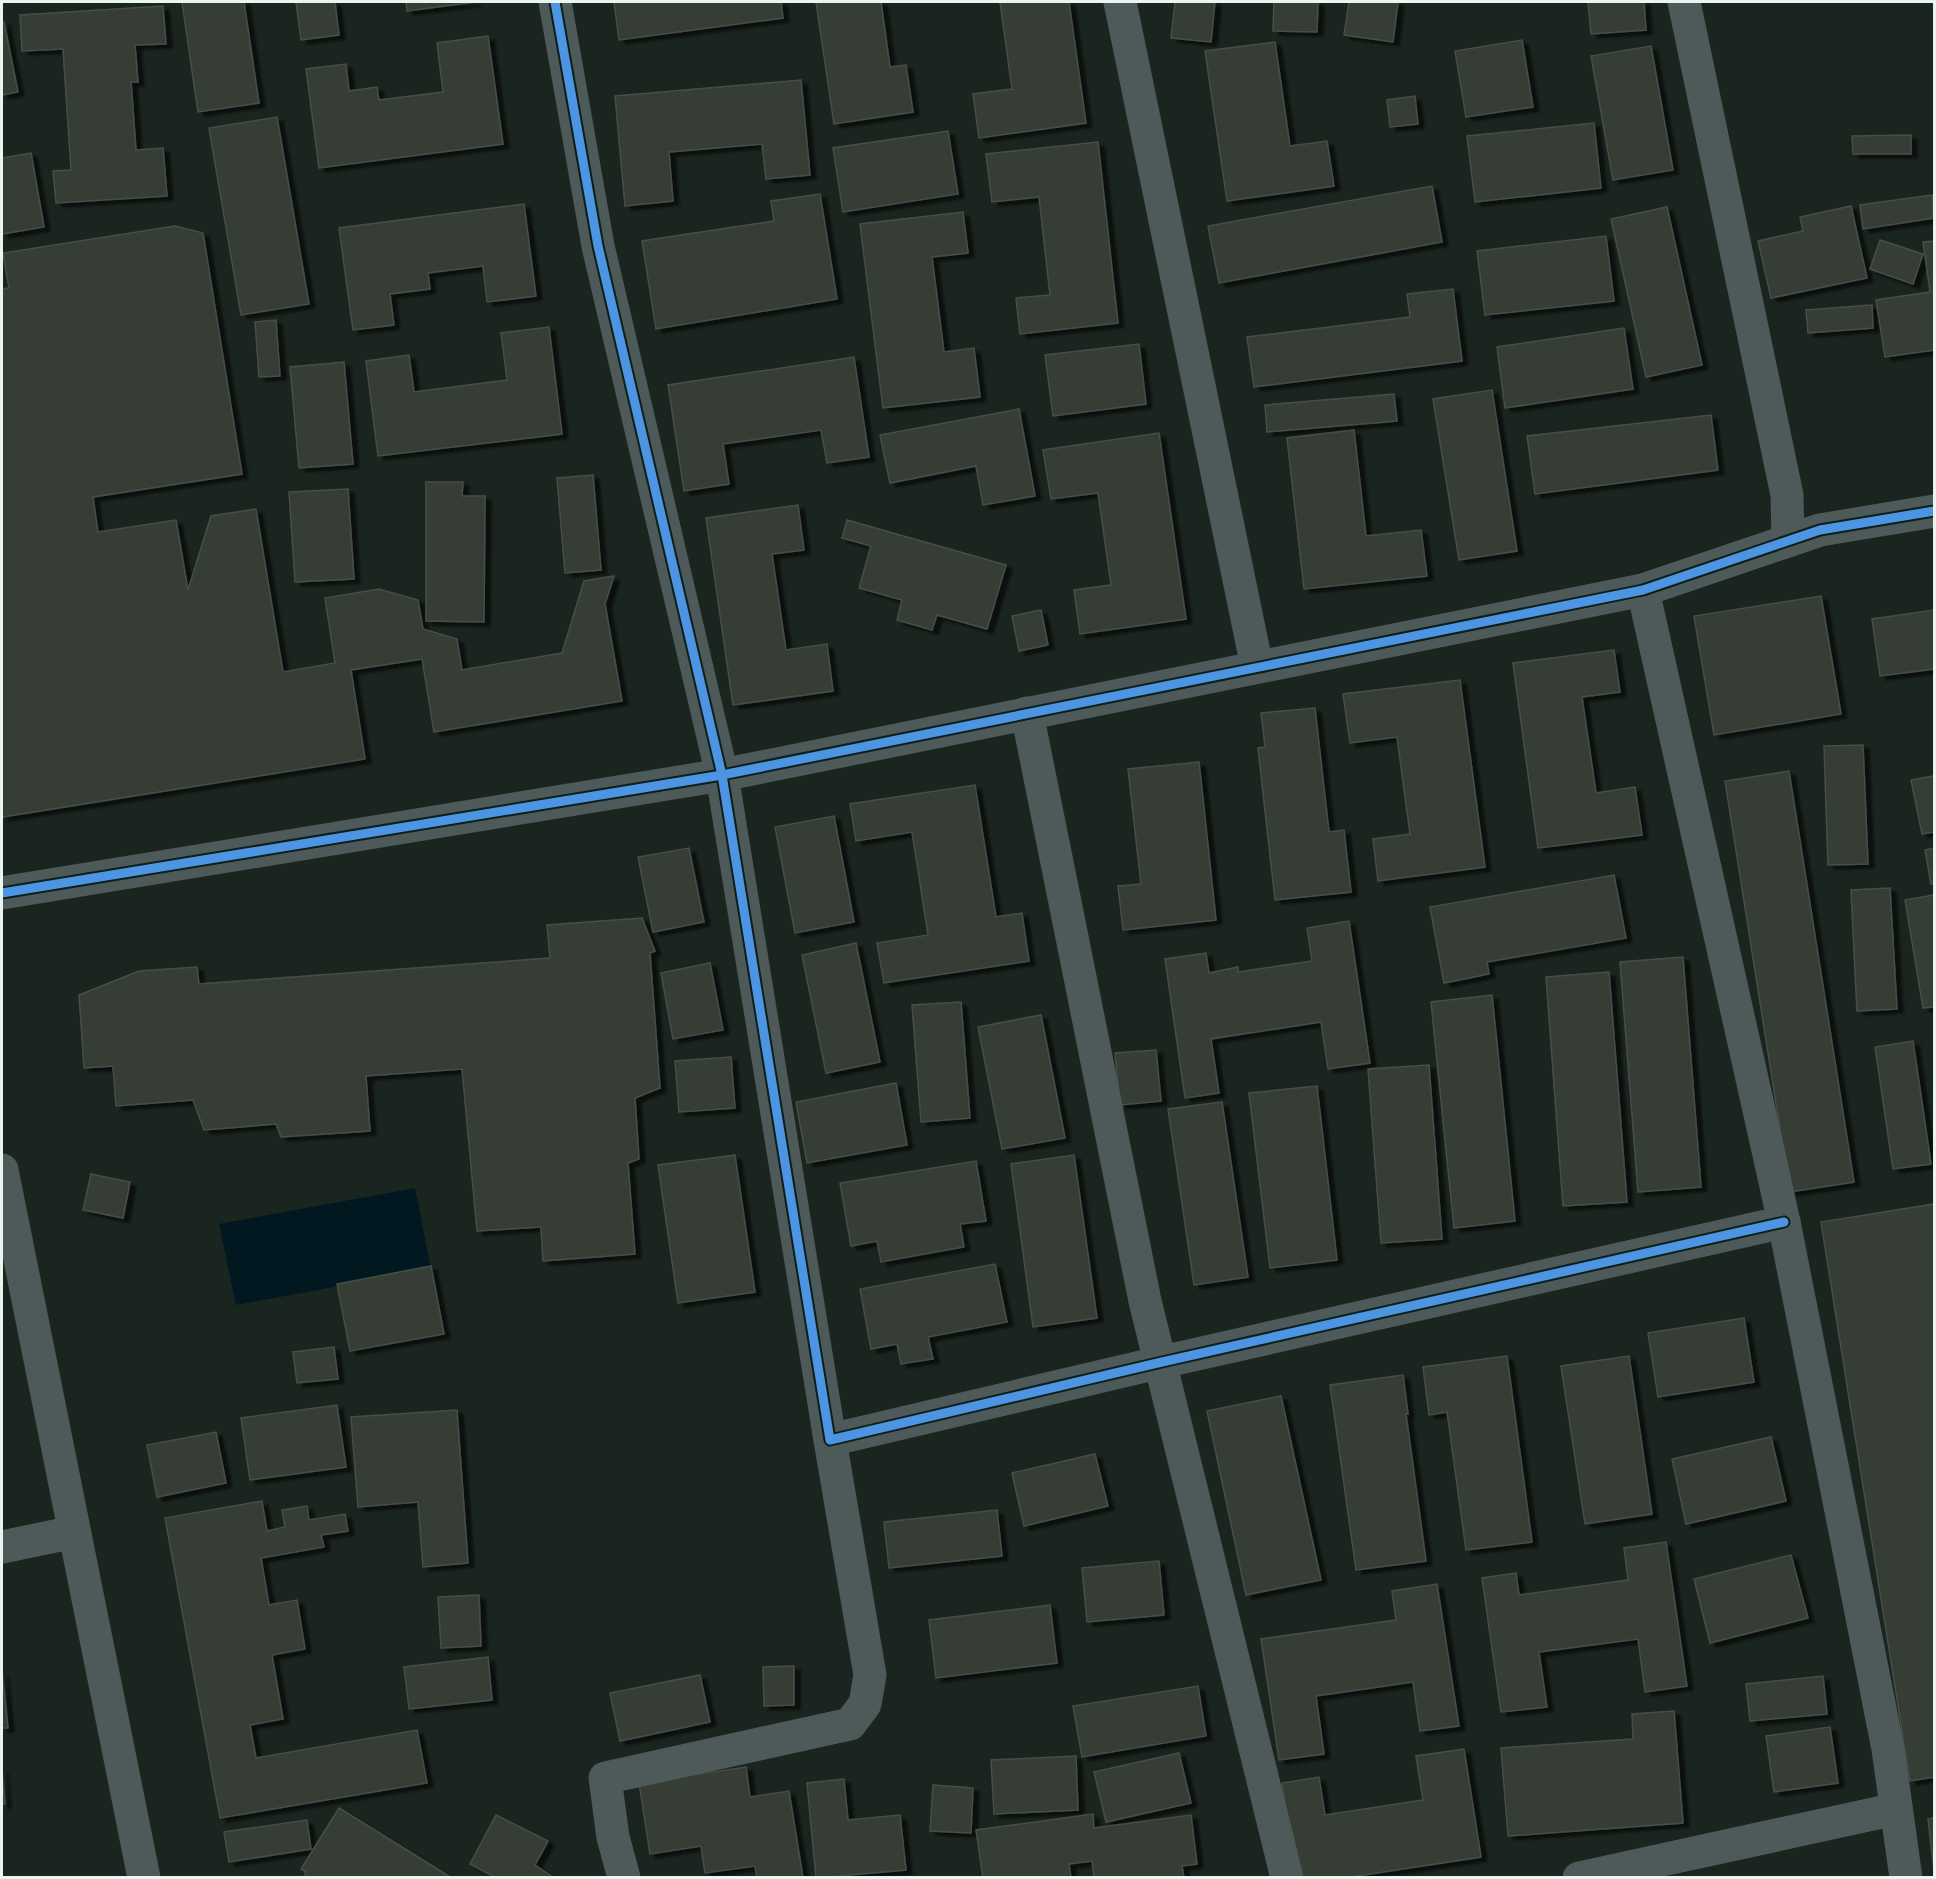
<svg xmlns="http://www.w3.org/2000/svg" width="1936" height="1879" viewBox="0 0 1936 1879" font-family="Jost,sans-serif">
	<defs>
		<filter id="shadow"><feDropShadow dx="6" dy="4" stdDeviation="1.5" flood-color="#0009"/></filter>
	</defs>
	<rect width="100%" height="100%" fill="#1b2520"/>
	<polygon fill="#021820" points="415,1188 431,1269 236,1305 219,1224"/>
	<g fill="#343c36" stroke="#474e49" stroke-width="1.5" filter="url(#shadow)">
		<polygon points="182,2 244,2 259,103 198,112"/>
		<polygon points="296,2 335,2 339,35 301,40"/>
		<polygon points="406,2 476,2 407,11"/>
		<polygon points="614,2 781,2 783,18 619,40"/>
		<polygon points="816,2 881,2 890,67 906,65 913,112 834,124"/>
		<polygon points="1000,2 1069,2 1086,123 979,138 973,94 1012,89"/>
		<polygon points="1175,2 1215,2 1211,42 1171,38"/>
		<polygon points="1274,2 1318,2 1317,32 1273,31"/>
		<polygon points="1349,2 1398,2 1393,42 1344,35"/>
		<polygon points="1588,2 1644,2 1646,30 1591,34"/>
		<polygon points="163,6 166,44 135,45 138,82 131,82 136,150 163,148 167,196 56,203 53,171 71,170 63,49 22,51 20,15"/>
		<polygon points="2,22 4,22 18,92 2,95"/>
		<polygon points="488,36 503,144 319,168 306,69 346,64 349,91 377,87 379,100 443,92 437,43"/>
		<polygon points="1522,40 1533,107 1466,117 1455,51"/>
		<polygon points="1275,42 1290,146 1327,141 1334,186 1227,201 1205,51"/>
		<polygon points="1651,46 1673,170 1613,180 1591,56"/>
		<polygon points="801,80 810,175 766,179 762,144 669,152 673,201 625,206 615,96"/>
		<polygon points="1415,96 1418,124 1390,127 1387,100"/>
		<polygon points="277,117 309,304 241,315 209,128"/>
		<polygon points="1594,123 1601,188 1475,202 1467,136"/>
		<polygon points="948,131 958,194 843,212 833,148"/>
		<polygon points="1911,135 1911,154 1853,154 1852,136"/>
		<polygon points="1098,142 1118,323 1020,334 1016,298 1050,295 1039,197 992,202 986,154"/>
		<polygon points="31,153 44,227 2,234 2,158"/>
		<polygon points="1432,186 1442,242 1219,283 1208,226"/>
		<polygon points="820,194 837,299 656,329 642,241 774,221 771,201"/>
		<polygon points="1932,195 1934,218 1863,229 1860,205"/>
		<polygon points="524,204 536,296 487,302 483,266 428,273 430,289 390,294 394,325 353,330 339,228"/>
		<polygon points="1851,206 1867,278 1771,298 1758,241 1803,231 1800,217"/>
		<polygon points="1667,207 1702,365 1646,377 1611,219"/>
		<polygon points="963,212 968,253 932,257 944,352 974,348 980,397 883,408 860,224"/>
		<polygon points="175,226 203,233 242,474 93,497 98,532 176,520 188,590 211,516 256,509 283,672 335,663 325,598 379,589 418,600 423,629 457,639 462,670 562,653 584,581 614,576 605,604 622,701 434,732 422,659 351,670 365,759 2,817 2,289 9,288 3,253"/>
		<polygon points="1606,236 1614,301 1485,315 1477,251"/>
		<polygon points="1880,240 1923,254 1913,284 1870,269"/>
		<polygon points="1934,241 1934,350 1885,357 1876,300 1930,292 1923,242"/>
		<polygon points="1453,289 1462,361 1254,387 1247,337 1410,317 1407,294"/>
		<polygon points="1872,305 1873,328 1808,333 1806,310"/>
		<polygon points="276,320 280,376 259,377 255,322"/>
		<polygon points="549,327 562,434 378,456 366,361 409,355 414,392 507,380 501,333"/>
		<polygon points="1624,328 1633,389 1505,408 1497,347"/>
		<polygon points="1139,344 1146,404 1053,416 1045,355"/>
		<polygon points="854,357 869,457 827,463 821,430 723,444 729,484 684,491 668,385"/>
		<polygon points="344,362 353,464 299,468 290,367"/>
		<polygon points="1492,390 1517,551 1459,560 1433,399"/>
		<polygon points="1394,394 1397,421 1267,432 1265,405"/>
		<polygon points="1019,409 1035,496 983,505 976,466 890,483 880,435"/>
		<polygon points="1711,415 1718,470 1535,494 1527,436"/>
		<polygon points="1354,430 1366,536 1421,530 1427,576 1304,589 1287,438"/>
		<polygon points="1159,433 1186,619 1080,634 1074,590 1111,585 1098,493 1051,499 1043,450"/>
		<polygon points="593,475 601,570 565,573 557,478"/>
		<polygon points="426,482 463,482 462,496 485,496 484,622 426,621"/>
		<polygon points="348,489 354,579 295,582 289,492"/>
		<polygon points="798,505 804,550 772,554 786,650 827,644 833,691 733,705 706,518"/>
		<polygon points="847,520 1006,565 987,629 937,615 932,630 897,620 902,600 859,588 871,546 842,538"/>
		<polygon points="1821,596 1841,714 1714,735 1694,616"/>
		<polygon points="1041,610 1048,645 1019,651 1012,616"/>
		<polygon points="1934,610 1934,669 1880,676 1872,619"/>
		<polygon points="1614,650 1620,692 1582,697 1596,793 1635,787 1642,835 1538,848 1513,663"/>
		<polygon points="1460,680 1485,867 1378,881 1373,839 1410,834 1397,737 1350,743 1343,694"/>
		<polygon points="1315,708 1329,832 1344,830 1351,892 1275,900 1258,748 1265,747 1261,713"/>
		<polygon points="1863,745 1868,864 1828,865 1824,746"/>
		<polygon points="1199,762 1216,920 1123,930 1118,886 1141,884 1128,769"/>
		<polygon points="1789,771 1854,1182 1790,1192 1725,781"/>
		<polygon points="1934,776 1934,832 1922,834 1911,780"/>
		<polygon points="975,785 996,917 1022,913 1029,961 884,983 877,943 928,935 912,832 856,841 850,804"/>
		<polygon points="834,816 854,922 795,933 775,827"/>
		<polygon points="689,848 704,922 653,932 638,857"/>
		<polygon points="1934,848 1934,884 1931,884 1925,850"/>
		<polygon points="1614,875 1626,938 1487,962 1489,974 1444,983 1430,907"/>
		<polygon points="1890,888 1897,1009 1857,1011 1851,890"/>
		<polygon points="1934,895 1934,1007 1923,1008 1905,900"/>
		<polygon points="642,918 655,951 650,953 660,1088 635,1098 639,1159 628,1163 635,1254 543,1261 541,1227 477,1231 462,1069 366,1076 370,1131 281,1137 276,1124 204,1130 193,1100 116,1106 113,1066 84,1068 79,995 139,971 197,967 199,984 550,958 547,925"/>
		<polygon points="1349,921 1370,1063 1328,1069 1321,1022 1211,1039 1219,1093 1185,1098 1165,959 1206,953 1209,973 1238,967 1238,972 1312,961 1307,928"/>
		<polygon points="856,943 880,1062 826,1073 802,955"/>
		<polygon points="1683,957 1701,1187 1638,1192 1620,962"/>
		<polygon points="710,963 723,1030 673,1039 661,973"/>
		<polygon points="1609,972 1627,1202 1563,1206 1546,977"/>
		<polygon points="1492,995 1515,1221 1454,1228 1431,1002"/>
		<polygon points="961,1002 970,1118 921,1122 912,1005"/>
		<polygon points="1041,1015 1065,1138 1002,1149 978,1027"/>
		<polygon points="1913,1041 1931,1164 1893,1169 1875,1047"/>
		<polygon points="1156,1050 1161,1101 1120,1105 1115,1053"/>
		<polygon points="731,1057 735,1108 679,1112 675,1061"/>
		<polygon points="1429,1065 1442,1239 1381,1243 1368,1069"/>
		<polygon points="896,1083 907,1145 807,1163 796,1102"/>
		<polygon points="1317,1086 1337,1260 1270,1268 1249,1093"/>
		<polygon points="1222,1102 1248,1277 1194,1285 1168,1109"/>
		<polygon points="735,1155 755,1292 678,1303 658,1165"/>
		<polygon points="1074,1155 1097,1318 1033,1327 1011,1164"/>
		<polygon points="976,1161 986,1221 960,1224 964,1247 881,1262 877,1241 851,1246 840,1183"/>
		<polygon points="91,1174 130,1182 123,1218 83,1210"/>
		<polygon points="1934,1204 1934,1777 1910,1781 1821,1222"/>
		<polygon points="995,1264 1007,1322 928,1337 933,1359 901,1364 897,1344 871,1349 860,1289"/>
		<polygon points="431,1266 444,1334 350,1351 337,1284"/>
		<polygon points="1744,1318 1754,1382 1658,1397 1648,1333"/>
		<polygon points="334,1347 338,1379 297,1383 293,1352"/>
		<polygon points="1507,1356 1532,1542 1466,1550 1447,1412 1429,1415 1423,1367"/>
		<polygon points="1629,1356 1652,1514 1585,1524 1561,1366"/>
		<polygon points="1403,1375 1408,1414 1406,1414 1426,1561 1356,1570 1330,1385"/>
		<polygon points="1281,1396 1321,1580 1246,1595 1207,1411"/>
		<polygon points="337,1405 346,1467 250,1480 241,1418"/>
		<polygon points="457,1410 468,1563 423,1567 418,1502 358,1507 351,1417"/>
		<polygon points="216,1432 226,1483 157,1497 147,1445"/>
		<polygon points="1771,1437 1786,1501 1686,1524 1672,1459"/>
		<polygon points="1095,1454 1108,1506 1024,1526 1012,1473"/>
		<polygon points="262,1501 267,1531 285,1527 282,1510 307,1506 309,1520 345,1514 348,1531 321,1535 324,1547 261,1558 269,1605 297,1600 305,1649 272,1655 283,1719 250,1725 256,1758 417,1730 427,1783 220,1818 165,1518"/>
		<polygon points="997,1510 1002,1556 889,1568 884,1522"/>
		<polygon points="1666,1542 1687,1686 1645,1692 1638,1639 1539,1652 1547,1707 1501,1712 1482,1578 1516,1573 1519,1595 1628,1580 1624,1548"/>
		<polygon points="1791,1555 1808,1618 1710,1643 1694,1579"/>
		<polygon points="1159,1561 1164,1615 1087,1622 1082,1568"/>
		<polygon points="1437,1584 1459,1726 1420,1731 1413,1682 1316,1696 1324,1754 1279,1760 1261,1639 1396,1620 1392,1591"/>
		<polygon points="479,1595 481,1646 441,1648 438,1597"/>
		<polygon points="1050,1605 1057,1663 936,1678 929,1620"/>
		<polygon points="488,1657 492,1700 409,1709 404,1667"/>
		<polygon points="794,1666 794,1705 764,1706 763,1667"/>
		<polygon points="2,1671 8,1728 2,1728"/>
		<polygon points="700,1675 710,1722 620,1741 610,1693"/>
		<polygon points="1823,1676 1827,1714 1750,1721 1746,1684"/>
		<polygon points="1198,1686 1206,1736 1082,1757 1073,1706"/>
		<polygon points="1674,1711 1683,1823 1508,1836 1501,1748 1633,1739 1632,1714"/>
		<polygon points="1830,1727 1838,1783 1774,1792 1766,1736"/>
		<polygon points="1464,1749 1481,1857 1344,1878 1296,1878 1282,1783 1319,1777 1325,1815 1423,1800 1416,1756"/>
		<polygon points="1179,1753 1191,1803 1106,1822 1094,1772"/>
		<polygon points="1076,1756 1078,1810 994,1814 991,1760"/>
		<polygon points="746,1767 750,1797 789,1791 803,1878 757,1878 755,1866 705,1873 701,1846 650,1854 639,1783"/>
		<polygon points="2,1769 5,1804 2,1804"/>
		<polygon points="844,1779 848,1820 900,1815 906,1870 816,1878 807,1783"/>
		<polygon points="933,1785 973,1788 971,1833 930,1831"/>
		<polygon points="339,1808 452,1878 303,1878 306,1872 301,1869"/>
		<polygon points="1093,1814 1094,1828 1191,1815 1197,1864 1182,1866 1184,1878 1094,1878 1092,1861 1069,1864 1071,1878 983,1878 976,1830"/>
		<polygon points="496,1815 548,1841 535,1865 554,1878 496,1878 470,1864"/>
		<polygon points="1934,1818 1934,1870 1928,1819"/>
		<polygon points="307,1820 311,1849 229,1862 224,1832"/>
	</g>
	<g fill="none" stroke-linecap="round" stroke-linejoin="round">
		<g stroke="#4e5a59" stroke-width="33">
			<polyline points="555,2 598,246 722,775 830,1440 1162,1362 1784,1222"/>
			<polyline points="1120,2 1257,667"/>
			<polyline points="1684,2 1787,495 1788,541"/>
			<polyline points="1643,590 1784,1222 1888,1749 1906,1878"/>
			<polyline points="1027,713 1145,1301 1287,1878"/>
			<polyline points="2,893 722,775 1643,590 1820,530 1934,511"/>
			<polyline points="2,1170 144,1878"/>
			<polyline points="2,1547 74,1532"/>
			<polyline points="624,1878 613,1837 605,1778 850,1724 865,1704 870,1675 830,1440"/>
			<polyline points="1579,1878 1896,1809"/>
		</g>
		<g stroke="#0d2018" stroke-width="13">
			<g id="cycleway">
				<polyline points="555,2 598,246 722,775 830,1440 1162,1362 1784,1222"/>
				<polyline points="2,893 722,775 1643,590 1820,530 1934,511"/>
			</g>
		</g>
		<use href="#cycleway" stroke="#4d94e3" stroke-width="9"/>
	</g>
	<rect width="1936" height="1879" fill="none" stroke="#e9f5ef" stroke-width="6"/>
</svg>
